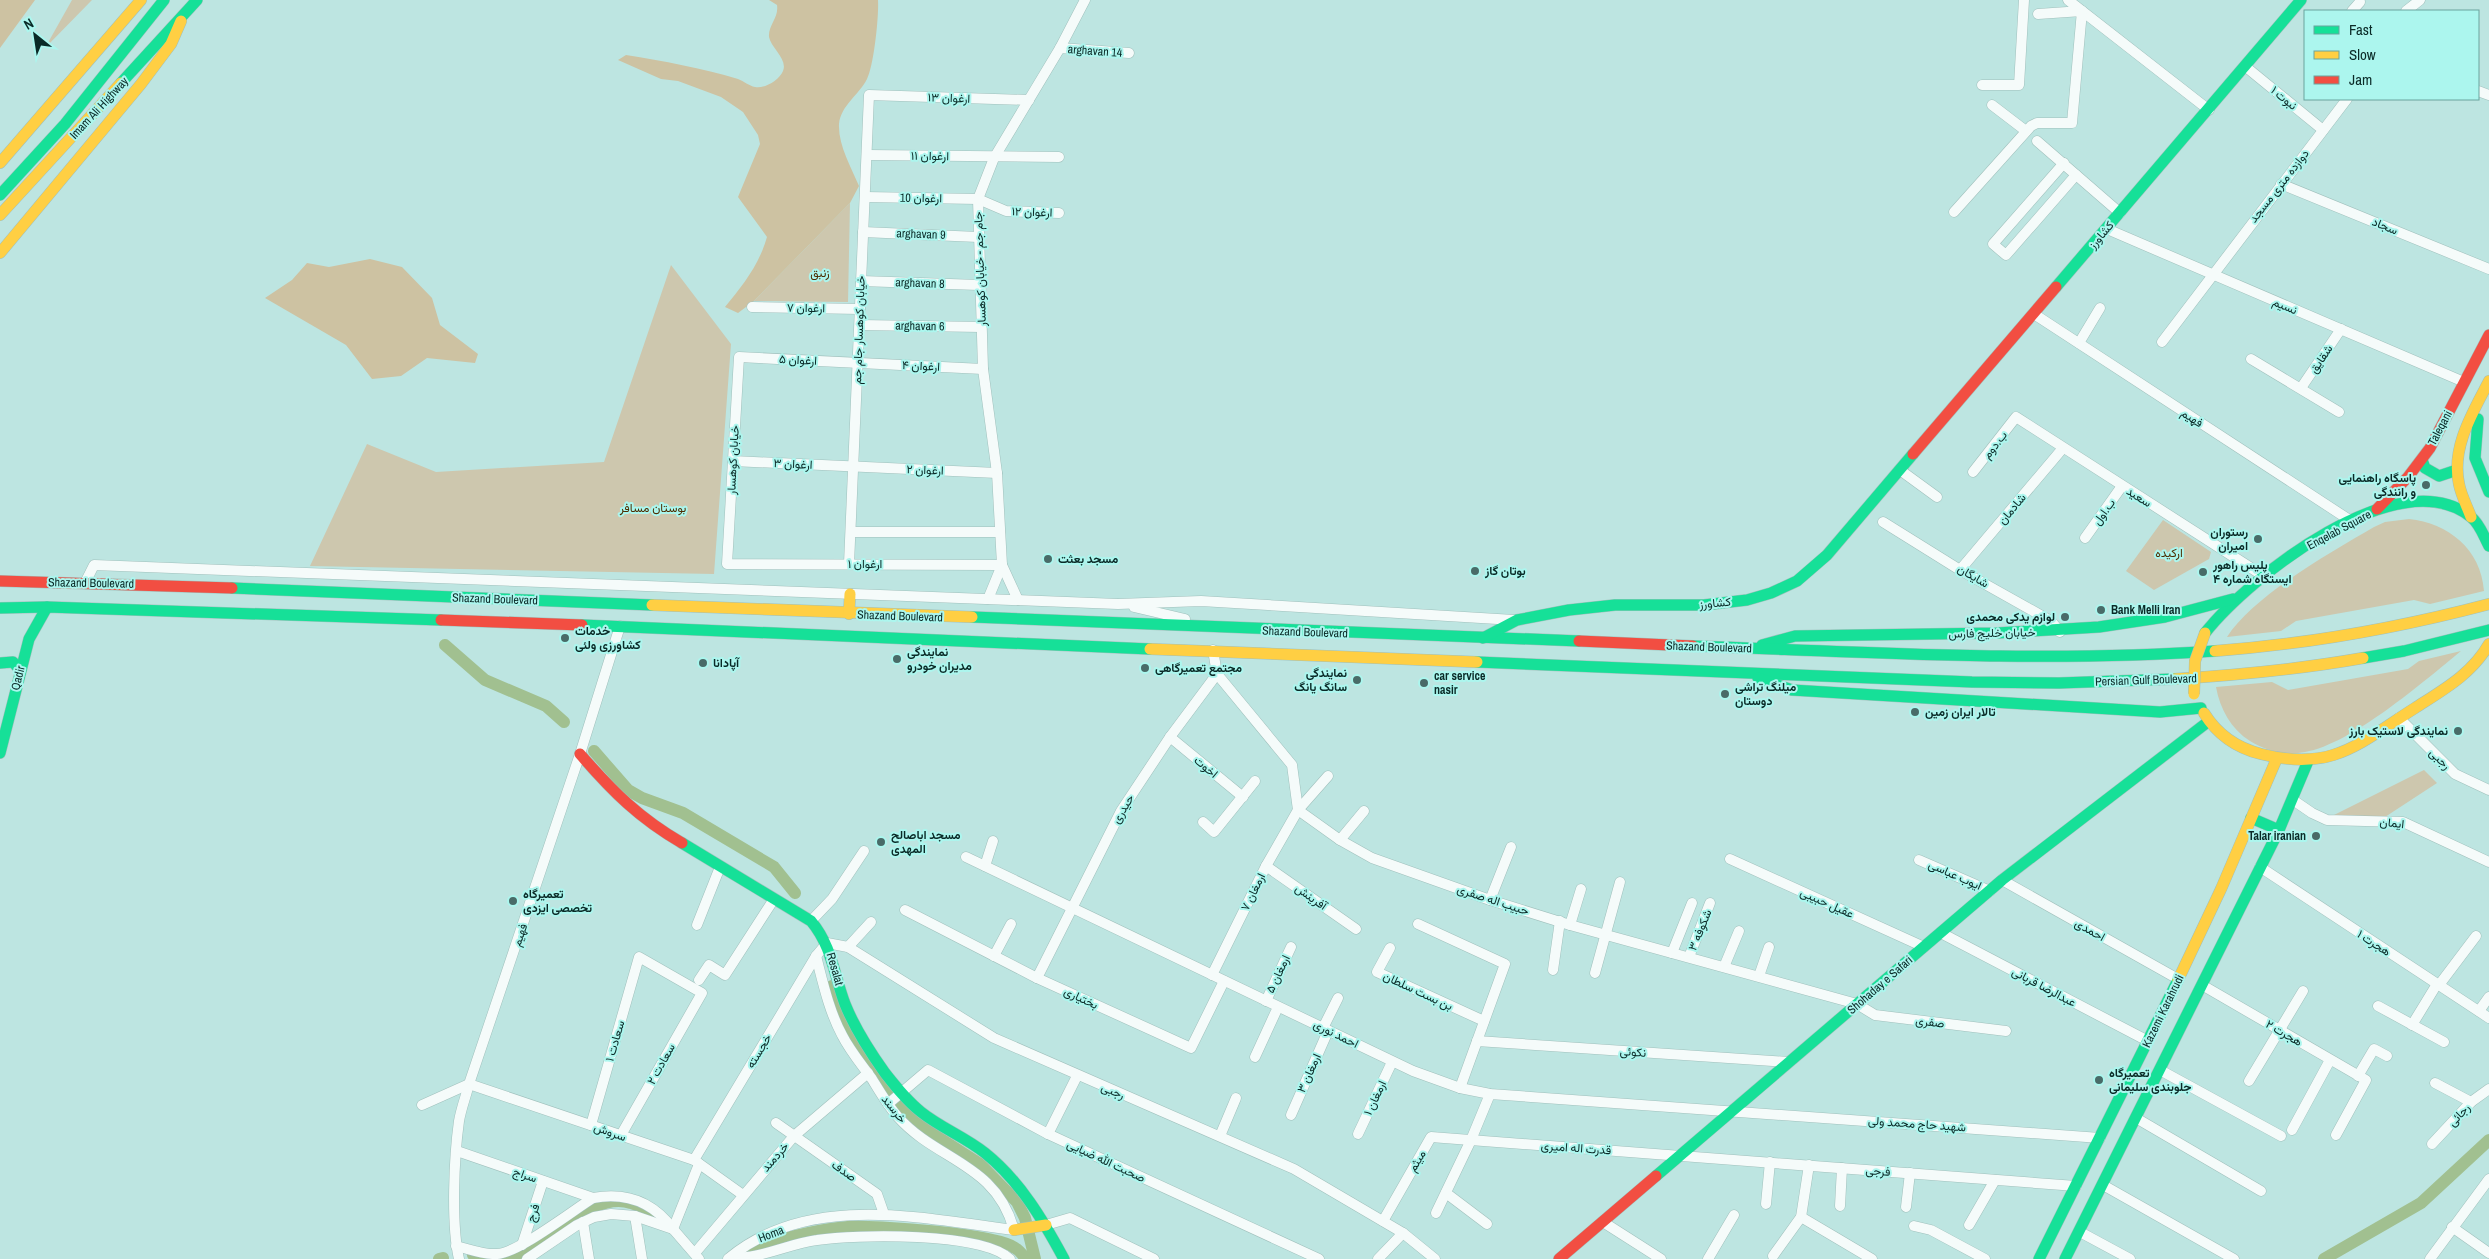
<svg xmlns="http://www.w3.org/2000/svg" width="2489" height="1259" viewBox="0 0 2489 1259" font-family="'Archivo Narrow',Vazirmatn,sans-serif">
	<rect width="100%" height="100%" fill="#bde5e1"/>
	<g fill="#cdc7ae">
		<polygon points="72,0 92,0 45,48"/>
		<polygon points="850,203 848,302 754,301"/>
		<polygon points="671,265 731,344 714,574 310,566 367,444 436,472 604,462"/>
		<path d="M2409 519C2448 523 2481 549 2484 591L2430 604 2414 600 2296 621 2281 631 2227 637C2253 596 2331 552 2374 527L2385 522Z"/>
		<polygon points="2163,520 2211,552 2209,559 2154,590 2126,571"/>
		<path d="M2461 651C2423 682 2352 744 2305 752 2286 756 2266 751 2250 741 2231 729 2220 709 2216 687L2272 682 2288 690 2408 669 2419 661Z"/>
		<polygon points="2424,770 2437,783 2385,817 2332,816"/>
	</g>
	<g fill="#cdc2a2">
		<polygon points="0,0 35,0 0,48"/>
		<path d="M769 0H878C879 16 874 65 867 79 859 95 841 105 839 124 838 145 851 167 859 186L850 203 754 301 738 313 725 307C743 285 759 265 767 237L738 197 760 144 758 135 743 112 721 97 678 81 661 79 618 60 626 55C663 61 702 68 738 79 744 81 749 86 755 87 765 89 779 80 783 71 788 59 771 48 769 37 768 25 779 18 777 5Z"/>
		<polygon points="370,259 402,267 432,298 440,325 478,354 475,363 427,358 401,376 372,379 346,345 265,298 292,280 307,263 329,267"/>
	</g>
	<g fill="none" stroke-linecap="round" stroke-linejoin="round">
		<g stroke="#a1c090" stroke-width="12">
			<polyline points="445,645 485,680 546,706 564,722"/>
			<polyline points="594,751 628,790 642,798 683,813 774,867 795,893"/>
			<polyline points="832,986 837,1003 850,1035 897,1105 927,1130 980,1164 1017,1202 1025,1218 1035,1259"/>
			<path d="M747 1250C780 1239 814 1230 848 1227 873 1225 998 1234 1015 1248 1019 1250 1023 1255 1026 1259"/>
			<polyline points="473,1255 493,1259"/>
			<polyline points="439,1259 443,1258"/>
			<path d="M503 1259C517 1255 529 1249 541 1241 564 1227 600 1192 631 1203 641 1206 652 1214 661 1219"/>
			<polyline points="2324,1259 2421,1203 2489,1140"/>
		</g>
		<g stroke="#a0c0bc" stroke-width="11">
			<g id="street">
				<polyline points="2068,0 2209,110"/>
				<polyline points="2352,11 2360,2"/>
				<polyline points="2406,11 2420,0"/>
				<polyline points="1060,48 1129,53"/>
				<polyline points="2246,67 2323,130"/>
				<polyline points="1982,85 2019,85 2024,0"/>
				<polyline points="2478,91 2489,95"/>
				<polyline points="1992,105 2026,131"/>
				<polyline points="2037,141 2120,213"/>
				<polyline points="867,155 1059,157"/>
				<polyline points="2064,163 1993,244 2006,255 2076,175"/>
				<polyline points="2281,184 2489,269"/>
				<polyline points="865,197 978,199 1006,211 1059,213"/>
				<polyline points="1954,212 2031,126 2037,123 2072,123 2082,11 2038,14"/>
				<polyline points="2107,229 2464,382"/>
				<polyline points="863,232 978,237"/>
				<polyline points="861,281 979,285"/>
				<polyline points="752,307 860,309"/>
				<polyline points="2034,314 2351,521"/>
				<polyline points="860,325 981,327"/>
				<polyline points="2162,342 2347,99"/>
				<polyline points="2079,343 2100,308"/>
				<polyline points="2251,359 2339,412"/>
				<polyline points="983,369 739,357 727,564 1002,565"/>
				<polyline points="2301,388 2341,329"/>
				<polyline points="733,461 997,473"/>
				<polyline points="1900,470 1937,497"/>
				<polyline points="1973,472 2016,417 2262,575"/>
				<polyline points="1883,522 1960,570 2051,621 2060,632"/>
				<polyline points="851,532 1000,532"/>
				<polyline points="2085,538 2122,486"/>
				<polyline points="849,564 869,95 1029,100"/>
				<polyline points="1960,570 2063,448"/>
				<polyline points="85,583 94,565 1118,604 1201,601 1514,620"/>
				<polyline points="988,599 1002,565"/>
				<polyline points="1018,600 1002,565 997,473 983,369 978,199 994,158 1060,48 1085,0"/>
				<polyline points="1134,607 1185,619"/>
				<polyline points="1217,674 1292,765 1298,810 1340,840 1372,858 1490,900 1570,925 1857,1004 1875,1015 2006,1031"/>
				<polyline points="2399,718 2455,774 2489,790"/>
				<polyline points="1170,737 1243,797"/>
				<polyline points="2293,800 2312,813 2327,820 2403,822 2489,862"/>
				<polyline points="1203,822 1214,832 1255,781"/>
				<polyline points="1340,840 1364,811"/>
				<polyline points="966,857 1413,1071 1460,1088 1490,1094 2100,1138"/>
				<polyline points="1730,859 1924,947"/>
				<polyline points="1919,860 1990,891"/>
				<polyline points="985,866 993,841"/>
				<polyline points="1266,866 1356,929"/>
				<polyline points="2260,867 2489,1018"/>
				<polyline points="2002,880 2178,979"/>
				<polyline points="1490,900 1511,847"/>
				<polyline points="905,910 1037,978 1191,1048 1224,981"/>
				<polyline points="811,921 832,899 864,851"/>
				<polyline points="1418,924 1505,964 1460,1088"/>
				<polyline points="697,925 720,867"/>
				<polyline points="1570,925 1581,889"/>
				<polyline points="1941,933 2148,1041"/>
				<polyline points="848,947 871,922"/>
				<polyline points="1390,948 1377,972 1484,1021"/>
				<polyline points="1672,953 1692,903"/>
				<polyline points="994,956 1011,924"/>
				<polyline points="1689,957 1710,903"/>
				<polyline points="1724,967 1739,931"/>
				<polyline points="1553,970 1560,921"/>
				<polyline points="1595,973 1620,882"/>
				<polyline points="1212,975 1266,866 1298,810 1328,776"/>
				<polyline points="1759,976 1769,947"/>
				<polyline points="1037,978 1121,811 1170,737 1217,674 1213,650"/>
				<polyline points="699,980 709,965 725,975 774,899"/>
				<polyline points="2202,985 2366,1080 2336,1135"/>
				<polyline points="2439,985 2476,936"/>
				<polyline points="1266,1001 1291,947"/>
				<polyline points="2378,1006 2444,1042"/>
				<polyline points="2479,1011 2489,997"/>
				<polyline points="2412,1025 2437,984"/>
				<polyline points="1323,1028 1338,998"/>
				<polyline points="1477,1041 1789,1062"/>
				<polyline points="1255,1057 1278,1007"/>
				<polyline points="2160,1070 2281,1136"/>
				<polyline points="2358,1076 2374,1049 2387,1056"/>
				<polyline points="2249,1081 2303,991"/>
				<polyline points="2435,1083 2471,1102"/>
				<polyline points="888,1104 928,1070 1048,1134 1319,1259"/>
				<polyline points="422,1105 469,1084 694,1160 743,1195"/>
				<polyline points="1291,1115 1328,1031"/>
				<polyline points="2136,1118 2261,1191"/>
				<polyline points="776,1123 877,1194 884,1214"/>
				<polyline points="591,1125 639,957 702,993 621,1135"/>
				<polyline points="2292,1130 2330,1060"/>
				<polyline points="1048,1134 1077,1076"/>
				<polyline points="1358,1134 1392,1062"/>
				<polyline points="1220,1136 1236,1098"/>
				<polyline points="2432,1144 2471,1102 2489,1089"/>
				<polyline points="457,1151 593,1198"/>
				<polyline points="694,1160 816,956 827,943 848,947 994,1038 1294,1169 1403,1233 1435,1259"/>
				<polyline points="2103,1185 2234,1259"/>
				<polyline points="1446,1193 1487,1224"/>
				<polyline points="1766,1204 1770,1162"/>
				<polyline points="1840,1206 1842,1168"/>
				<polyline points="1906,1207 1910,1173"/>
				<polyline points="1436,1213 1471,1140 1490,1094"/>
				<polyline points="635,1216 642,1259"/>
				<polyline points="1801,1217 1872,1259"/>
				<polyline points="1383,1221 1431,1137 2076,1186"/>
				<polyline points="583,1222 589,1259"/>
				<polyline points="1603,1222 1661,1259"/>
				<polyline points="1046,1225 1070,1218 1154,1259"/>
				<polyline points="1969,1225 1995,1180"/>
				<polyline points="1914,1226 1931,1230 1985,1259"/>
				<polyline points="2452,1227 2489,1253"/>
				<polyline points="673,1229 699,1164"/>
				<polyline points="2080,1232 2130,1259"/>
				<polyline points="522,1245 543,1181"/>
				<path d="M456 1246C469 1249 484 1255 497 1254 518 1253 572 1211 593 1198 626 1192 653 1202 673 1229"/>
				<polyline points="695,1253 794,1136 868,1073"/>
				<polyline points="1773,1256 1801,1217 1809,1165"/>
				<path d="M729 1258C809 1192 921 1218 1014 1230 996 1163 937 1161 898 1117 888 1106 880 1092 872 1079 862 1065 850 1051 842 1035 829 1011 823 983 816 956"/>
				<path d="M459 1259C451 1224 454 1157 459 1121 461 1109 466 1096 469 1084L580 754 620 626"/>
				<polyline points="527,1259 577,1225 594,1217 611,1214 635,1216 673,1229 699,1259"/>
				<path d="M728 1259C734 1258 741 1258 747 1257 771 1254 793 1243 817 1240 856 1234 982 1232 1010 1259"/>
				<polyline points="1378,1259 1403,1233"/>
				<polyline points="1708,1259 1734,1215"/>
				<polyline points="2430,1259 2489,1179"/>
			</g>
		</g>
		<g stroke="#a0c0bc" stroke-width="12">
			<g id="fast">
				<polyline points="121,83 197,0"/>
				<polyline points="0,195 65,124 164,0"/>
				<polyline points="2056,287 2301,0"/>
				<polyline points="2478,419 2475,458 2489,492"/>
				<polyline points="2422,460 2425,468 2439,476 2457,470"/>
				<polyline points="232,588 652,605"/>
				<polyline points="0,608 47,607 441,620"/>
				<polyline points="972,617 1579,641"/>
				<polyline points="582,625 1150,649"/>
				<path d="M2205 633C2249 577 2399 459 2471 517 2480 524 2484 537 2489 546"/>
				<polyline points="1483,638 1517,620 1569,610 1615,605 1704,605 1747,600 1771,593 1797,581 1827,555 1913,454"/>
				<polyline points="1762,645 1795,636 1997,633 2099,627 2165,617 2233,599"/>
				<path d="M1693 646C1866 652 2041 663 2215 651"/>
				<polyline points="2363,658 2404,651 2489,630"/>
				<polyline points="1477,662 1972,682 2059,683 2174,679"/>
				<polyline points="0,663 13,662 20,670"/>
				<polyline points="1758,678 1792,690 2160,712 2201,708"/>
				<polyline points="0,753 29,639 47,607"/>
				<polyline points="2251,818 2279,830"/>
				<path d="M682 843 811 921C832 946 834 975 845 1004 855 1029 870 1052 885 1073 896 1087 907 1101 921 1112 941 1128 965 1137 985 1153 1020 1181 1043 1220 1064 1259"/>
				<polyline points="1656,1176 2002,880 2209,721"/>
				<polyline points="2039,1259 2178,980"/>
				<polyline points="2065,1259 2279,830 2308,761"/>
			</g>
		</g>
		<g stroke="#a0c0bc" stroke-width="12">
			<g id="slow">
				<polyline points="0,163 141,0"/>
				<polyline points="0,215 121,83"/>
				<polyline points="0,253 141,84 171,44 181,21"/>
				<path d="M2471 517C2467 506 2461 495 2459 484 2451 447 2473 412 2489 381"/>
				<polyline points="652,605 972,617"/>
				<polyline points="849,614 850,594"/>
				<polyline points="1150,649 1477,662"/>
				<path d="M2215 651C2308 644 2398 628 2489 604"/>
				<path d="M2174 679C2238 675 2301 669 2363 658"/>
				<path d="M2204 713C2217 734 2237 748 2261 754 2333 772 2358 744 2415 708 2443 690 2472 674 2489 644"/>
				<polyline points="2178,980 2221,889 2277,758"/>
				<polyline points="1014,1230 1046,1225"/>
			</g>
		</g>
		<g stroke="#a0c0bc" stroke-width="12">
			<g id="jam">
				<polyline points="1913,454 2056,287"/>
				<polyline points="2377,509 2408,477 2430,448 2489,335"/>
				<polyline points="0,581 232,588"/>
				<polyline points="441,620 582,625"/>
				<polyline points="1579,641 1693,646"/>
				<path d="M580 754C613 792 639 818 682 843"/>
				<polyline points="1559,1259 1656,1176"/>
			</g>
		</g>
		<use href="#street" stroke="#f5fbfa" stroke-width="10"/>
		<use href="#fast" stroke="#16e098" stroke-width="11"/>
		<use href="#slow" stroke="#ffcf43" stroke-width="11"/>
		<use href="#jam" stroke="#f24e42" stroke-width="11"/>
		<g stroke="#a0c0bc" stroke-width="12" stroke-linecap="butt">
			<polyline id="slow-bridge" points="2194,694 2195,661 2205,633"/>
		</g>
		<use href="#slow-bridge" stroke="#ffcf43" stroke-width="11"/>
	</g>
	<g fill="#496b68" stroke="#acf6ee" stroke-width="2">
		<circle cx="2426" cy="485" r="5"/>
		<circle cx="2258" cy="539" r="5"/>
		<circle cx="1048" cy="559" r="5"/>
		<circle cx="1475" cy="571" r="5"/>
		<circle cx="2203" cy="572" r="5"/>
		<circle cx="2101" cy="610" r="5"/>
		<circle cx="2065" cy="617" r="5"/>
		<circle cx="565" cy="638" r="5"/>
		<circle cx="897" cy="659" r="5"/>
		<circle cx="703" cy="663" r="5"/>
		<circle cx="1145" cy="668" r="5"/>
		<circle cx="1357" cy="680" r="5"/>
		<circle cx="1424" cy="683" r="5"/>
		<circle cx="1725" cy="694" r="5"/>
		<circle cx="1915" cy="712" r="5"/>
		<circle cx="2458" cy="731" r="5"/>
		<circle cx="2316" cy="836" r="5"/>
		<circle cx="881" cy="842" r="5"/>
		<circle cx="513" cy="901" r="5"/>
		<circle cx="2099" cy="1080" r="5"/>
	</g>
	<g text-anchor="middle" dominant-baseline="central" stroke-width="4" stroke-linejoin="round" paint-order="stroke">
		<g font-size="12" fill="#0a2a27" stroke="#acf6ee">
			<text transform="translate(1095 51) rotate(4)">arghavan 14</text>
			<text transform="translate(949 98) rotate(2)">ارغوان ۱۳</text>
			<text transform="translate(2284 98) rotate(39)">نبوت ۱</text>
			<text transform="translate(99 108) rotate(-47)">Imam Ali Highway</text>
			<text transform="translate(930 156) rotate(1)">ارغوان ۱۱</text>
			<text transform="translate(2279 186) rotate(-52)">دوازده متری مسجد</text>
			<text transform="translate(921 198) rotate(1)">ارغوان 10</text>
			<text transform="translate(1032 212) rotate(2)">ارغوان ۱۲</text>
			<text transform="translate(2385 226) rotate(22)">سجاد</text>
			<text transform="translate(921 234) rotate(2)">arghavan 9</text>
			<text transform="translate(2101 235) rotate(-50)">کشاورز</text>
			<text transform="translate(980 269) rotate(-92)">جام جم - خیابان کوهسار</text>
			<text transform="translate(920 283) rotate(2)">arghavan 8</text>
			<text transform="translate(2285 306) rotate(23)">نسیم</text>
			<text transform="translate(806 308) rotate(1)">ارغوان ۷</text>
			<text transform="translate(920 326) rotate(1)">arghavan 6</text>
			<text transform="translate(859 330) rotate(-88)">خیابان کوهسار جام جم</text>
			<text transform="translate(2321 359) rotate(-56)">شقایق</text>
			<text transform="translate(798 360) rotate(3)">ارغوان ۵</text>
			<text transform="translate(921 366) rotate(3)">ارغوان ۴</text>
			<text transform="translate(2192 418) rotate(33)">فهیم</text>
			<text transform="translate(2440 428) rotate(-62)">Taleqani</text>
			<text transform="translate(1995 445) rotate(-52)">ب.دوم</text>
			<text transform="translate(733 460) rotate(-87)">خیابان کوهسار</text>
			<text transform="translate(793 464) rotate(3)">ارغوان ۳</text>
			<text transform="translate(925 470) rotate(2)">ارغوان ۲</text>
			<text transform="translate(2139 497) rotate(32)">سعید</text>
			<text transform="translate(2012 509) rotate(-50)">شادمان</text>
			<text transform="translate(2104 512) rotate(-54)">ب.اول</text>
			<text transform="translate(2339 530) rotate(-28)">Enqelab Square</text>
			<text x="865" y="564">ارغوان ۱</text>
			<text transform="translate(1973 576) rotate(30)">شایگان</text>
			<text transform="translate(91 583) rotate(1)">Shazand Boulevard</text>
			<text transform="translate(495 599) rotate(2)">Shazand Boulevard</text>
			<text transform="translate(1715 603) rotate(-5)">کشاورز</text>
			<text transform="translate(900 616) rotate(2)">Shazand Boulevard</text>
			<text transform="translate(1305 632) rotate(2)">Shazand Boulevard</text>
			<text transform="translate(1992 633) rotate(-1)">خیابان خلیج فارس</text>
			<text transform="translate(1709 647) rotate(2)">Shazand Boulevard</text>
			<text transform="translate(18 678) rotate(-76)">Qadir</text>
			<text transform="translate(2146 680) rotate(-2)">Persian Gulf Boulevard</text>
			<text transform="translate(2440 759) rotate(45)">رجبی</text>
			<text transform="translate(1206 767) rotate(40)">اخوت</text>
			<text transform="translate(1123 809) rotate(-59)">حیدری</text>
			<text transform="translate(2392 823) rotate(6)">ایمان</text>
			<text transform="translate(1955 875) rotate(24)">ایوب عباسی</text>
			<text transform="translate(1253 892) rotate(-64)">ارمغان ۷</text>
			<text transform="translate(1311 897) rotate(35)">آفرینش</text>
			<text transform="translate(1493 900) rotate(18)">حبیب اله صفری</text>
			<text transform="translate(1827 903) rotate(24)">عقیل حبیبی</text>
			<text transform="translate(1700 930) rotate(-68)">شکوفه ۳</text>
			<text transform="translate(2090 930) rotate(29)">احمدی</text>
			<text transform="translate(520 935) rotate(-71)">فهیم</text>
			<text transform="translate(2374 943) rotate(33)">هجرت ۱</text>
			<text transform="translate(835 969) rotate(74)">Resalat</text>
			<text transform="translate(1278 974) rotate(-65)">ارمغان ۵</text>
			<text transform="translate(1880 985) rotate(-41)">Shohaday e Safari</text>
			<text transform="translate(2044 987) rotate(28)">عبدالرضا قربانی</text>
			<text transform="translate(1418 991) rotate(25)">بن بست سلطان</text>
			<text transform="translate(1081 998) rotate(25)">بختیاری</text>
			<text transform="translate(2163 1011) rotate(-64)">Kazemi Karahrudi</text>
			<text transform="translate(1930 1022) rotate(7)">صفری</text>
			<text transform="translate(2284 1033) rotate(30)">هجرت ۲</text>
			<text transform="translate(1336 1034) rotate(26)">احمد نوری</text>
			<text transform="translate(615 1041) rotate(-74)">سعادت ۱</text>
			<text transform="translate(759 1051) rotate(-59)">خجسته</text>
			<text transform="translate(1633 1052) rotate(4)">نکوئی</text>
			<text transform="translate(661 1064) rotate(-61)">سعادت ۲</text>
			<text transform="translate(1309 1073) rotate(-66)">ارمغان ۳</text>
			<text transform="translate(1113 1091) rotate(23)">رجبی</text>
			<text transform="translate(1375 1098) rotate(-65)">ارمغان ۱</text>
			<text transform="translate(894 1109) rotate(51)">خرسند</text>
			<text transform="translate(2459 1115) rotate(-47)">رجائی</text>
			<text transform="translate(1917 1124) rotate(4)">شهید حاج محمد ولی</text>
			<text transform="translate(610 1132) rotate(19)">سروش</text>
			<text transform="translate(1576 1148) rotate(4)">قدرت اله امیری</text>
			<text transform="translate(775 1157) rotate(-49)">خردمند</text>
			<text transform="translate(1106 1161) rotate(25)">صحبت الله ضیایی</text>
			<text transform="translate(1417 1161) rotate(-60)">میثم</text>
			<text transform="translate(844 1171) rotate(35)">صدف</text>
			<text transform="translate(1878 1171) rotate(4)">فرجی</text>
			<text transform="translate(525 1175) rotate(19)">سراج</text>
			<text transform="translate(533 1213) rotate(-72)">فرج</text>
			<text transform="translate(771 1234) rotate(-21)">Homa</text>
		</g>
		<g font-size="12" fill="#4e2c00" stroke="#acf6ee">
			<text x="820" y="273">زنبق</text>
			<text x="653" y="508">بوستان مسافر</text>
			<text x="2169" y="553">ارکیده</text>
		</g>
		<g font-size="12" font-weight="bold" fill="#0a2a27" stroke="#acf6ee" text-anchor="start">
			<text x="2416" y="478" text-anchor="end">پاسگاه راهنمایی<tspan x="2416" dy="14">و رانندگی</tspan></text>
			<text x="2248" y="532" text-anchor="end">رستوران<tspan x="2248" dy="14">امیران</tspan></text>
			<text x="1058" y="559">مسجد بعثت</text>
			<text x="2213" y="565">پلیس راهور<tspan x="2213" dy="14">ایستگاه شماره ۴</tspan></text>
			<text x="1485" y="571">بوتان گاز</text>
			<text x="2111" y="610">Bank Melli Iran</text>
			<text x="2055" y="617" text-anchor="end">لوازم یدکی محمدی</text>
			<text x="575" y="631">خدمات<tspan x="575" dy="14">کشاورزی ولئی</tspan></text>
			<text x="907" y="652">نمایندگی<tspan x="907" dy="14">مدیران خودرو</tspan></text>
			<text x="713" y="663">آپادانا</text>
			<text x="1155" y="668">مجتمع تعمیرگاهی</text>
			<text x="1347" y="673" text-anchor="end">نمایندگی<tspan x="1347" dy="14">سانگ یانگ</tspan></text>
			<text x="1434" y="676">car service<tspan x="1434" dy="14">nasir</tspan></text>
			<text x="1735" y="687">میلنگ تراشی<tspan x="1735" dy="14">دوستان</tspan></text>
			<text x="1925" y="712">تالار ایران زمین</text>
			<text x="2448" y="731" text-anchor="end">نمایندگی لاستیک بارز</text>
			<text x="891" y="835">مسجد اباصالح<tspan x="891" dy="14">المهدی</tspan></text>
			<text x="2306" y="836" text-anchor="end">Talar iranian</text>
			<text x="523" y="894">تعمیرگاه<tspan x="523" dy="14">تخصصی ایزدی</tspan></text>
			<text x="2109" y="1073">تعمیرگاه<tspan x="2109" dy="14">جلوبندی سلیمانی</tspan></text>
		</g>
	</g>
	<rect x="2304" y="10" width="175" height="90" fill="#acf6ee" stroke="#6ba49e"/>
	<rect x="2314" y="26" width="25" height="8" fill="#16e098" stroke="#6ba49e"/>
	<text x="2349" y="35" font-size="15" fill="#0a2a27">Fast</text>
	<rect x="2314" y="51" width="25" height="8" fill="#ffcf43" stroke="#6ba49e"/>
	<text x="2349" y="60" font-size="15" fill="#0a2a27">Slow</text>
	<rect x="2314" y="76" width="25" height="8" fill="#f24e42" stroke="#6ba49e"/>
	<text x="2349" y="85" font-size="15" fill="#0a2a27">Jam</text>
	<g transform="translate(35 35) rotate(330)" stroke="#acf6ee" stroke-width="4" paint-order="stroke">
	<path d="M0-4L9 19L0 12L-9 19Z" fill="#0a2a27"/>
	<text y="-8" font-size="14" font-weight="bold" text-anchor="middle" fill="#0a2a27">N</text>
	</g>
</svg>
